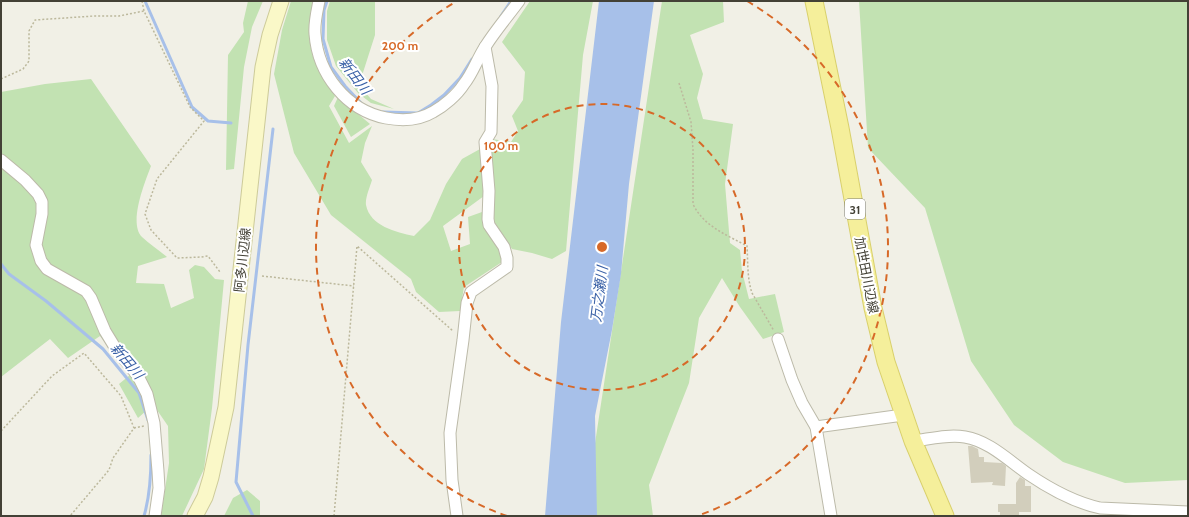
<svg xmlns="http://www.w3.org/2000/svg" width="1189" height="517" viewBox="0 0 1189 517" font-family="Cabin,'Noto Sans JP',sans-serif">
	<rect width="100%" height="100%" fill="#f1f0e6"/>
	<g fill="#c2e2b2">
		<polygon points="248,1 263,1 252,27 244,67 234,169 226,170 228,55 244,32 243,23"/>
		<path d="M291 1H313C308 21 307 47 317 66 322 76 329 86 335 96L329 106 349 143 372 126 365 143 361 162 372 180C370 187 365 198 366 205 370 226 396 232 414 236L430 220 446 184 462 159 480 149 484 196 443 226 451 251 470 244 468 217 482 212 483 224 501 251 502 262 464 287 460 311 439 312 416 292 411 279 331 215 294 153 274 74 282 30Z"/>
		<polygon points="330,1 375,1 375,35 359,85 371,99 394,109 371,103 358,93 336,66 327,40 327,11"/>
		<polygon points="530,1 593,1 583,55 566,251 552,259 532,253 512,249 492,218 490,146 492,139 511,142 518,131 512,116 523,100 525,72 502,42"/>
		<polygon points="662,1 723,1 724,22 690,35 703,74 697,98 703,119 733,124 725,184 730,243 740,250 742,271 749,299 775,294 784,332 763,339 740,307 722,278 699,318 689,383 649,485 653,516 584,516"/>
		<polygon points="859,1 1188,1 1188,480 1125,483 1063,462 1014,425 971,361 925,208 868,148"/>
		<path d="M91 79 151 166C145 182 128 223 142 237 149 244 159 250 167 257L138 266 136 283 164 284 171 308 194 298 189 270 195 265 204 267 215 279 224 280 212 408 204 469 182 516H161L169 463 168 426 157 410H147L138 418 119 384 130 375 100 336 68 358 50 339 1 377V92L45 84Z"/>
		<polygon points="338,97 370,124 351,137 334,106"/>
		<polygon points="247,490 260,501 260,516 224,516 233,498"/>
	</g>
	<polygon fill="#a7c0e9" points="599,1 654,1 629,184 621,274 612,330 595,416 597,516 545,516 561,322"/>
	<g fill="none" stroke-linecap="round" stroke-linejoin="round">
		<g stroke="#a7c0e9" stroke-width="3">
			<polyline points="145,1 192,107 208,121 231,123"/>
			<polyline points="327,1 324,10 323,39 331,67 345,86 362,104"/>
			<polyline points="501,16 511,1"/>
			<polyline points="383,112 418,113 431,105 444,95 460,78 472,59"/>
			<polyline points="1,264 9,274 46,301 103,349 139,393 148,420"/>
			<path d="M144 516C150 496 151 476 151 455"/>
			<polyline points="253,516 236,482 248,345 273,129"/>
		</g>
	</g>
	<g fill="#d2cebc">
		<polygon points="968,446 972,446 978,449 979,457 984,457 984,462 1002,463 1006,466 1005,486 992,485 993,482 971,483"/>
		<polygon points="1020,477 1025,480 1025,486 1031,486 1031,512 1019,512 1019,515 1000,515 1000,512 998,512 998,504 1016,504 1016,483"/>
	</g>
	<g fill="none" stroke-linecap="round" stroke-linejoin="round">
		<g stroke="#bcbaa9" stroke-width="13">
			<g id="minor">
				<path d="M319 1C317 11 314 23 315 34 318 74 346 110 386 118 402 121 418 121 433 112 444 106 457 95 464 84 473 73 477 59 485 47 495 31 508 16 519 1"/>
				<polyline points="1,160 25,180 38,194 42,202 42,214 36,245 41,261 47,269 86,291 91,298 105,331 116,349 138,376 147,394 154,423 158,471 159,488 155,516"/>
				<polyline points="778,339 792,380 802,403 816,427 831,516"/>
				<polyline points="816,427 903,415"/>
				<path d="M913 441C930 439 948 434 965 437 989 441 1008 460 1028 474 1050 489 1073 502 1100 508L1188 512"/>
				<polyline points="457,516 452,480 450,433 463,340 467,303 471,292 507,267 507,258 504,247 489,225 488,219 489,191 485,142 491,132 492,86 485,47"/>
			</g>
		</g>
		<g stroke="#cdcb99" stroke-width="17">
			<polyline id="secondary" points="195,516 205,497 211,477 226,407 263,67 270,35 281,1"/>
		</g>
		<g stroke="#d9d06c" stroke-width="19">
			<polyline id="primary" points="814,1 840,128 873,308 886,362 913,441 945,516"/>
		</g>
		<g stroke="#bcb89c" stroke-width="1.5" stroke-dasharray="2 2" stroke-linecap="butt">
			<polyline points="142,1 144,11 190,107 204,121 157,179 145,214 151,230 177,258 201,257 208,256 220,272"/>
			<polyline points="1,79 23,69 29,61 29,31 35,20 94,16 119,16 144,11"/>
			<path d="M679 83 691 122 693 150V204C703 226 727 235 747 246 748 262 747 278 752 293L774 331"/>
			<polyline points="262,276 354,286"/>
			<polyline points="134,428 144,426"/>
			<polyline points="1,431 52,376 84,353 121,396 134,428 113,458 109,470 70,516"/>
			<polyline points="334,516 357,246 453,331"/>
		</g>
		<use href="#minor" stroke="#fff" stroke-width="11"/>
		<use href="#secondary" stroke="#faf8c8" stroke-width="15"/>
		<use href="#primary" stroke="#f5ef9b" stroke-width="17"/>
	</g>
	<g fill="none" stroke="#d76928" stroke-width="2" stroke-dasharray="7 5">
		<circle cx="602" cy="247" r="143"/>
		<path d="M507 516A285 285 0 0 1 457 1M747 1A285 285 0 0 1 697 516"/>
	</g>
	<g text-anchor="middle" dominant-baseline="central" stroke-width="4" stroke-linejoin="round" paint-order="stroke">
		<rect fill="#fff" stroke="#7b7a72" stroke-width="1" x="845" y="199" width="20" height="20" rx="3"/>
		<g font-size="12" font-weight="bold" fill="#434136">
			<text x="855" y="209">31</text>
		</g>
		<g font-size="13" fill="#434136" stroke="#fff">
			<text transform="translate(242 260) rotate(-84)">阿多川辺線</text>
			<text transform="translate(867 275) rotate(79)">加世田川辺線</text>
		</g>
		<g font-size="14" font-style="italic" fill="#3960a6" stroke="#fff">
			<text transform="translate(355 76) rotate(53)">新田川</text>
			<text transform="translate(599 294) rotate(-83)">万之瀬川</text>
			<text transform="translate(127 361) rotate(50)">新田川</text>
		</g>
	</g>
	<circle cx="602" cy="247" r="6" fill="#d76928" stroke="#fff" stroke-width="2"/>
	<g font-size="12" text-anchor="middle" font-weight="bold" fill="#d76928" stroke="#fff" stroke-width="4" stroke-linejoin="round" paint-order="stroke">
		<text x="400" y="50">200 m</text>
		<text x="501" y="150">100 m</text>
	</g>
	<rect width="1189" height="517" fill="none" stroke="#434136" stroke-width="4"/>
</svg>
